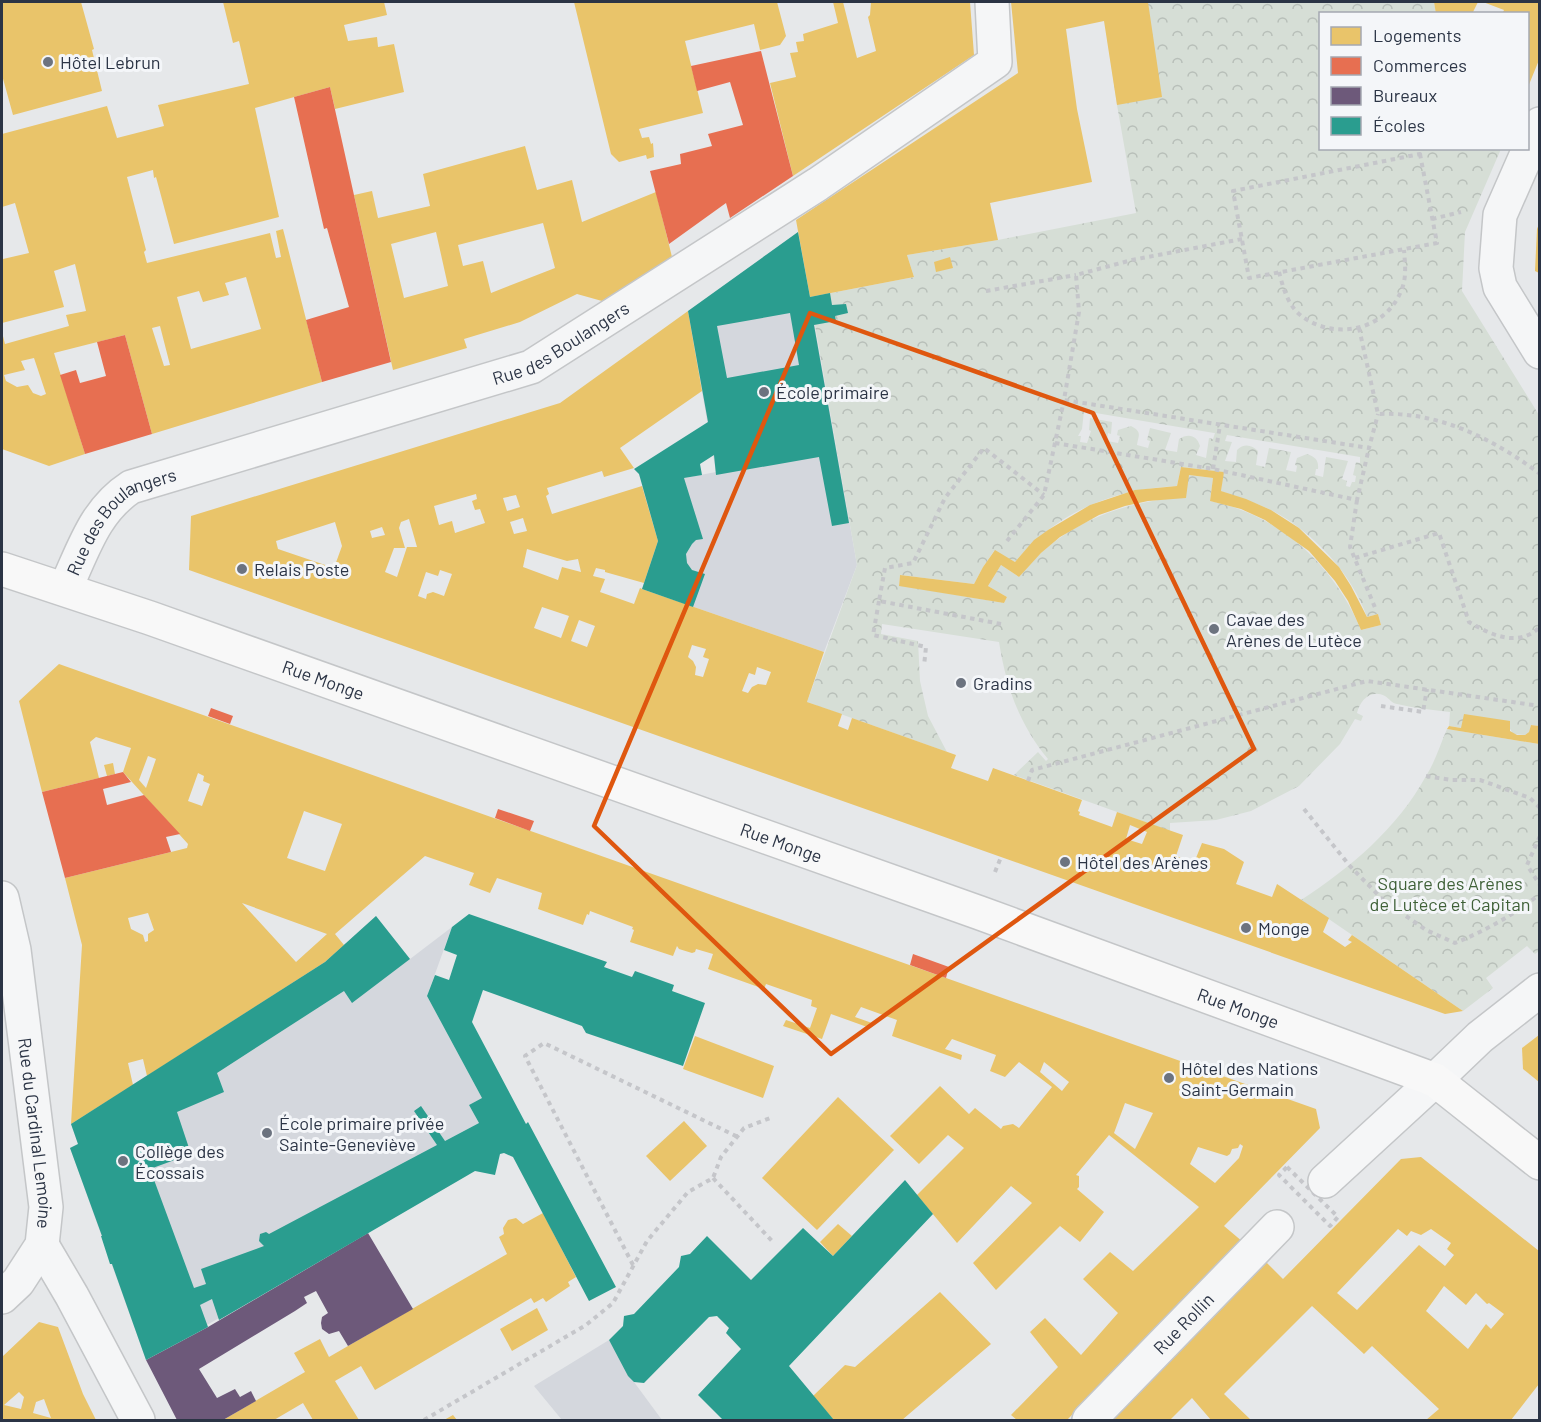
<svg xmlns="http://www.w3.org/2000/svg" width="1541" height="1422" viewBox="0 0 1541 1422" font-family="Barlow,sans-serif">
	<defs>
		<pattern id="forest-crowns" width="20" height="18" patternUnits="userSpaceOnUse" patternTransform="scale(1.5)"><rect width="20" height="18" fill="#d6ded6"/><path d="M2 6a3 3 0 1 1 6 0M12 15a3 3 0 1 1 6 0" fill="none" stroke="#b8bfb9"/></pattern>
	</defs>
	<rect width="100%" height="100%" fill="#e6e8ea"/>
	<g fill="#d4d7dd">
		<polygon points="798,232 857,565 824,652 642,589 658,541 642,486 716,472 688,311"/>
		<polygon points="376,916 410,959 452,927 427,996 482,1098 469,1105 479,1123 445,1141 468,1175 146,1360 70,1148 78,1144 71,1124 325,962"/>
		<polygon points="609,1340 634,1382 662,1420 562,1420 534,1386"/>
	</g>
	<g fill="url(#forest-crowns)" fill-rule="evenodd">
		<path d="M1102 2H1434L1436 13 1320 14V148L1501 149 1465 232 1462 291 1539 415V726L1531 725 1529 732 1525 735 1513 734 1509 727 1461 728 1449 726 1450 712C1433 710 1414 708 1397 704 1391 703 1390 699 1385 696 1371 689 1360 700 1357 713L1363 716 1361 721 1355 719 1340 744 1299 786 1251 811 1216 820 1170 823V831L1014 775 1038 752 1046 761 1048 759C1019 724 1006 686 999 642L882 624 881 634 918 641 920 681 928 716 947 752 807 702 857 565 810 297 914 277 907 255 998 240 1136 213 1117 105ZM1084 411 1214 433H1215L1213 439 1209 438 1206 458 1196 455 1200 446C1197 435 1188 433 1179 439L1177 452 1165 450 1171 433 1150 428 1147 440 1150 441 1148 448 1137 445C1138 436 1143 432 1131 426L1118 430 1117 435 1120 436 1118 443 1107 441 1108 433 1111 434 1112 422 1090 418 1089 430 1091 431 1087 443 1080 442 1081 436H1078L1082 429ZM1227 435 1360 457V463L1356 462 1353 475 1356 476 1355 482H1352L1350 487 1346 486 1347 481 1342 479 1348 461 1326 457 1323 477 1315 475 1316 469H1318C1319 460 1315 457 1307 454L1297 458 1295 465 1297 466 1296 472 1286 470 1291 452 1269 448 1265 467 1256 465 1258 451C1252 445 1244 443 1237 450L1236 462 1225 461 1232 442 1225 441ZM1181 467 1223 472 1221 491C1238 498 1257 503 1273 511 1313 532 1352 574 1367 617L1378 614 1381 625 1361 630C1334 565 1280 515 1210 501L1213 478 1189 475 1174 498C1113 504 1057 528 1019 577L1001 565 988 586 1007 597 1004 603 899 585 900 575 974 584 983 567 994 551 1015 562C1056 512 1114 489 1177 486Z"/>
		<path d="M1447 729 1539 744V951L1535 954 1527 946 1486 978 1493 988 1463 1011 1301 900C1350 868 1397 829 1426 776 1435 762 1440 745 1447 729Z"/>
	</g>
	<g fill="#e9c46a" fill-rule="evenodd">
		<polygon points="2,2 81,2 94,49 92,50 102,91 13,115 2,75"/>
		<path d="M223 2H384L387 15 344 25 348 41 377 37 378 47 394 44 404 92 335 109 330 87 255 108 279 217 174 244 156 177 154 178 153 170 127 177 146 250 144 252 147 263 270 233 276 258 281 257 276 231 283 229 322 382 152 434 125 335 54 353 85 454 49 466 2 449V332L5 344 69 326 66 315 86 311 75 264 54 271 64 307 2 323V255L3 259 29 253 15 203 2 207V134L107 106 117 138 164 126 158 105 249 84 239 41 233 43ZM246 277 261 329 191 349 177 297 199 291 203 302 229 295 225 283ZM160 326 170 365 164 366 152 328ZM34 358 46 394 41 396 33 393 28 385 17 387 6 381 4 375 25 370 21 361Z"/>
		<polygon points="574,2 777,2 786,36 780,45 760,50 754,24 685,41 703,113 639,129 642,138 649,137 651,144 653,143 654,157 647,159 646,155 619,162 611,154"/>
		<polygon points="833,2 843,2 857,58 876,51 868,17 870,15 871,2 970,2 974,55 793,176 770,83 796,77 790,53 798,52 796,42 804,41 803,34 838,23"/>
		<polygon points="1011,2 1148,2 1162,97 1117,105 1104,21 1066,29 1077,109 1092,182 990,203 998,240 907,255 914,277 810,297 796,220 1018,73"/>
		<polygon points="1434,2 1478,2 1472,14 1436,14"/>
		<polygon points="1483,2 1539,2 1539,60 1528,87 1528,14 1502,14 1504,10"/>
		<path d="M525 146 537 190 572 180 582 222 656 192 672 257 602 301 577 294 520 322 464 339 467 348 393 370 354 195 372 191 378 218 430 206 423 174ZM543 223 555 268 491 293 483 261 463 266 458 245ZM436 232 448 286 404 298 391 244Z"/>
		<polygon points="1539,224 1539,273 1535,271 1537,229"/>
		<polygon points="950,257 953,268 936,272 934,262"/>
		<path d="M688 311 702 391 620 448 634 468 604 477 602 471 547 488 549 494 546 496 552 514 642 486 658 541 644 583 605 572V570L596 568 593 576 605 579 600 592 634 604 640 588 642 589 824 652 807 702 842 714 838 726 848 730 852 718 956 755 951 768 988 781 993 768 1082 800 1078 811 1080 812 1079 815 1112 827 1117 812 1183 835 1176 856 1194 863 1202 843 1224 849 1244 862 1236 884 1272 897 1277 884 1329 918 1323 932 1345 947 1352 942 1348 940 1352 935 1463 1011 1445 1014 189 570 191 516 560 403ZM476 494 477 499 472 501 475 510 480 509 485 523 455 533 452 521 439 525 434 506ZM516 495 520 507 507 511 503 498ZM523 518 527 531 514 534 510 522ZM409 519 417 547H407L397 577 385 572 394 548H405L399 528 401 522ZM335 522 342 546 334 568 278 549 276 541ZM382 527 385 535 372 538 370 531ZM527 549 567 561 578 559 581 572 562 567 558 580 523 567ZM440 570 452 574 444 596 433 592 427 594 426 599 418 596 426 572 438 576ZM542 607 569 616 561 638 534 628ZM579 620 595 626 587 647 571 641ZM692 645 706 649 703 657 709 659 703 677 695 675 696 667 693 661 688 657ZM757 667 771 672 766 685 758 684 752 687 748 693 742 691 749 673 755 675ZM1130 825 1147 832 1142 844 1126 839Z"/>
		<polygon points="1181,467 1224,472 1221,491 1246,499 1271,510 1299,528 1339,567 1351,586 1367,617 1378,614 1381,625 1361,630 1348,601 1335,581 1309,551 1265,520 1241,509 1210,501 1213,478 1189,475 1186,498 1148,501 1125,506 1099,515 1060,537 1041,553 1019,577 1001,565 988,586 1007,597 1004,603 899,586 900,575 974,584 983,567 995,550 1015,562 1034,540 1048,530 1090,505 1135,490 1177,486"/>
		<path d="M59 664 1316 1109 1320 1128 1224 1226 1243 1242 1067 1420H1017L1011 1415 1058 1367 1030 1332 1045 1318 1081 1355 1118 1313 1083 1279 1110 1252 1133 1271 1199 1207 1109 1135 1076 1175 1079 1176V1187L1077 1189 1104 1212 1080 1242 1060 1226 996 1290 973 1263 1032 1203 1011 1186 957 1243 917 1195 964 1148 948 1135 919 1164 890 1136 940 1086 969 1114 975 1108 1001 1129 1003 1126 1013 1124 1019 1128 1052 1087 1019 1062 1005 1077 990 1071 996 1055 952 1039 945 1049 962 1055 961 1060 892 1036 897 1020 861 1007 855 1017 872 1023 870 1028 831 1014 822 1039 783 1026 786 1020 810 1028 817 1008 811 1006 812 1000 766 984 764 989 708 969 713 954 696 949 695 952 692 953 679 949 677 946 673 956 630 942 634 930 632 929 633 927 590 911 589 915 587 914 583 925 538 909 542 893 497 878 490 893 469 885 474 873 425 856 335 934 344 945 325 962 147 1076 143 1059 128 1063 133 1085 71 1124 82 945 65 878 171 852 187 848 188 844 123 772 131 748 96 737 90 742 99 778 42 792 19 701ZM148 756 156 759 146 788 139 780ZM198 773 204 776 203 781 210 784 202 806 188 801ZM304 811 342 824 325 871 287 858ZM242 903 327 934 296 962ZM148 913 154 930 148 934V941L145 942 143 935 131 929 128 918ZM1044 1062 1069 1082 1062 1091 1040 1072ZM1125 1103 1153 1113 1135 1149 1114 1133ZM1240 1144 1243 1146 1239 1158 1215 1183 1190 1164 1198 1147 1227 1156 1230 1154 1232 1149 1238 1148Z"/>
		<polygon points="1464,714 1510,721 1510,731 1517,735 1525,735 1529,732 1531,725 1539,726 1539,744 1447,729 1449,726 1461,728"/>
		<polygon points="113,763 115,774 107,776 104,765"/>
		<polygon points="1539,1035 1539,1082 1523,1069 1522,1048"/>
		<polygon points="695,1036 774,1066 763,1098 683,1069"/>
		<polygon points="838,1097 894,1150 817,1230 762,1178"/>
		<polygon points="684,1121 707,1146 670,1181 646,1156"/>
		<path d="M1421 1157 1539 1251V1384L1511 1420H1426L1439 1409 1372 1346 1364 1354 1312 1306 1224 1394 1251 1420H1211L1192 1398 1171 1419 1173 1420H1111L1266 1262 1283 1279 1401 1159ZM1398 1229 1407 1236 1411 1231 1421 1235 1431 1229 1451 1243 1447 1249 1454 1255 1445 1266 1419 1245 1357 1310 1337 1293ZM1444 1286 1466 1305 1476 1293 1487 1304 1489 1303 1504 1314 1491 1329 1486 1324 1468 1349 1426 1311Z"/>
		<polygon points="543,1213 576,1277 568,1282 570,1286 546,1302 543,1298 534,1303 531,1298 375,1390 361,1366 335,1381 359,1420 313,1420 303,1403 274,1420 223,1420 305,1372 294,1353 320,1339 329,1357 507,1254 499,1237 504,1234 503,1228 508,1220 516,1218 523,1224"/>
		<polygon points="838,1224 852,1236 833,1256 820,1242"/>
		<polygon points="940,1292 991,1344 902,1420 834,1420 813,1396 845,1365 855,1367"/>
		<polygon points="537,1308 548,1330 512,1351 500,1329"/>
		<path d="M39 1322 58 1327 83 1394 96 1420H2V1357ZM19 1392 24 1397 21 1409 4 1405ZM44 1399 51 1418 33 1413 36 1402Z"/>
		<polygon points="453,1415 457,1420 444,1420"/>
	</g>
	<g fill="#e76f51">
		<polygon points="761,51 793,176 730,218 726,203 669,244 650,171 681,164 680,154 712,146 708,134 743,125 730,82 697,91 691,66"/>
		<polygon points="330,87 391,362 322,382 306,320 349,307 327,228 324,229 294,97"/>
		<polygon points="125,335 152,434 85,454 60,375 76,370 80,383 106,376 97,342"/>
		<polygon points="211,708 233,716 230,724 208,716"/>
		<polygon points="123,772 131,782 103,789 107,805 144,795 180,834 166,837 171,852 65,878 42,792"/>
		<polygon points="498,809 534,821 530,831 495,818"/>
		<polygon points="913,954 949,967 946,978 910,965"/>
	</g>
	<polygon fill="#6d597a" points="368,1233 413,1309 348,1346 339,1331 329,1334 322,1329 321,1323 322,1317 328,1313 316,1291 304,1297 307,1303 295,1311 199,1369 217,1398 235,1389 240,1397 251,1391 256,1401 223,1420 177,1420 146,1360 208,1327"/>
	<g fill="#2a9d8f" fill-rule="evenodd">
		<path d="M798 232 810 297 830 293 832 305 846 304 848 313 835 316 836 321 814 325 849 523 832 526 819 457 716 475 714 455 700 464 702 475 684 478 703 539 696 540 692 544 686 554 687 563 692 570 705 574 693 607 642 589 658 541 639 474 634 469 708 422 688 311ZM790 313 799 365 727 378 717 326Z"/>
		<polygon points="469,914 607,962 604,967 632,977 635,971 674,985 672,991 705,1003 683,1066 586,1033 582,1026 483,990 472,1022 526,1124 528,1122 616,1287 589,1301 513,1157 504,1153 500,1154 495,1175 475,1171 219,1320 212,1299 200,1305 208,1327 146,1360 112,1264 110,1264 101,1236 102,1236 70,1148 78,1144 71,1124 325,962 376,916 410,959 352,1003 344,991 217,1073 224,1092 177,1112 191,1154 150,1169 194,1288 206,1284 201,1269 264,1246 259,1241 260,1234 266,1232 269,1234 437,1145 414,1111 421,1106 445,1141 479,1123 469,1105 482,1098 427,996 435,975 449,980 457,955 444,950 452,927"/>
		<polygon points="905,1180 933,1214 789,1366 834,1420 723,1420 698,1395 741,1349 726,1333 729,1328 717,1316 709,1317 644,1383 634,1382 628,1376 609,1340 623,1326 624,1316 634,1314 679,1267 681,1256 690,1254 707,1236 751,1280 803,1228 833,1256"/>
	</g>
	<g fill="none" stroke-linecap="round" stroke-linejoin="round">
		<g stroke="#c4c6c8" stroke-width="36">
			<g id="pedestrian">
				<path id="s1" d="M65 589C83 551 94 511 131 487L531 367 818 184 995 62 992 2"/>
				<polyline points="1325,1181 1435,1080"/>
				<path id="s2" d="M1089 1420 1277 1227"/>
			</g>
		</g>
		<g stroke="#c4c6c8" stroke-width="36">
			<g id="minor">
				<polyline points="1540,124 1500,215 1496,268 1500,287 1540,352"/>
				<polyline points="1435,1080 1480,1037 1540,990"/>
				<polyline points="42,1245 72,1296 138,1420"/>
			</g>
		</g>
		<g stroke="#c4c6c8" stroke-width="36">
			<g id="tertiary">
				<path id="s3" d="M2 898 14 950 46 1207 42 1245 18 1282 2 1297"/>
			</g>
		</g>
		<g stroke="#c4c6c8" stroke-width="36">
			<g id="secondary">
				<path id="s4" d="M2 569 150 618 980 913 1435 1080 1540 1163"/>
			</g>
		</g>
		<g stroke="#c5c6ca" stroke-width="4" stroke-dasharray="4.5 4.5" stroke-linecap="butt">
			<polygon points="1420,154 1437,243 1249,278 1233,191"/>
			<polyline points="1432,219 1461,212"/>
			<polyline points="1242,239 1132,260 1076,275 1079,312 1064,400 1369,448 1378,414"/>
			<path d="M1279 272C1283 287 1287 303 1299 314 1331 341 1385 332 1401 291 1407 278 1405 264 1404 250"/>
			<polyline points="986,291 1076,275"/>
			<path d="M1359 328 1378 414C1438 411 1494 439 1540 474"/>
			<polyline points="1055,443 1213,469 1357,500 1369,448"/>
			<polyline points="1213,469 1220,425"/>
			<polyline points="1357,500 1350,547 1376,610"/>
			<polyline points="1007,541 1044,495 1064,400"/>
			<path d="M1355 558 1439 533 1469 622C1491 635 1518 648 1540 627"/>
			<polyline points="879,601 873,635 926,647 924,666"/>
			<polyline points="1001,624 879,601 885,568 913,563 945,498 984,448 1044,495"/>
			<polyline points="1381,706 1423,712 1427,689"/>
			<polyline points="1426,776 1451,780 1480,780 1530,798 1540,808"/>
			<polyline points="1028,781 1032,770 1367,681 1540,706"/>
			<polyline points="1304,809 1349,865 1384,901"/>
			<polyline points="1540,836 1527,865 1540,885"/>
			<polyline points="995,872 1001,857"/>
			<path d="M1406 916 1426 930 1455 943C1485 931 1515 914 1540 894"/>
			<polygon points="1287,1167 1338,1217 1330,1226 1279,1175"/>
			<polyline points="713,1178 773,1242"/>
			<polyline points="633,1265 525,1056 544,1043 738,1137"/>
			<polyline points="424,1420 586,1325 613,1303 647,1241 688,1192 713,1178 721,1157 744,1128 773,1117"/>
		</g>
		<use href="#pedestrian" stroke="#f5f6f7" stroke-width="33"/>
		<use href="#minor" stroke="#f5f6f7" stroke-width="33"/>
		<use href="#tertiary" stroke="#f5f6f7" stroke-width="33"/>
		<use href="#secondary" stroke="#f8f8f8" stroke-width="33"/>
	</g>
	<path fill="none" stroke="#df570f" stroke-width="4.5" stroke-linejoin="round" d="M810 313 1093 413 1254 749 831 1054 594 826Z"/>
	<g fill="#6c737f" stroke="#f4f6f9" stroke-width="2">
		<circle cx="48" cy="62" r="6"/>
		<circle cx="764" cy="392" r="6"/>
		<circle cx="242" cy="569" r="6"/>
		<circle cx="1214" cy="629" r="6"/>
		<circle cx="961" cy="683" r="6"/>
		<circle cx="1065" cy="862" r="6"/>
		<circle cx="1246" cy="928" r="6"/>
		<circle cx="1169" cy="1078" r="6"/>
		<circle cx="267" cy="1133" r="6"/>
		<circle cx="123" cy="1161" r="6"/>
	</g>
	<g text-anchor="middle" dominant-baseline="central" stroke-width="6" stroke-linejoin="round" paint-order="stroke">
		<g font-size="18" fill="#2b3445" stroke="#f4f6f9" text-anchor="start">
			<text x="60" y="62">Hôtel Lebrun</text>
			<text x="776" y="392">École primaire</text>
			<text x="254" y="569">Relais Poste</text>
			<text x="1226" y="619">Cavae des<tspan x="1226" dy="21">Arènes de Lutèce</tspan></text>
			<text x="973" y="683">Gradins</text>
			<text x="1077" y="862">Hôtel des Arènes</text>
			<text x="1258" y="928">Monge</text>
			<text x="1181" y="1068">Hôtel des Nations<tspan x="1181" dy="21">Saint-Germain</tspan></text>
			<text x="279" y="1123">École primaire privée<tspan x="279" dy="21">Sainte-Geneviève</tspan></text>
			<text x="135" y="1151">Collège des<tspan x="135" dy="21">Écossais</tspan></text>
		</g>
		<g font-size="18" fill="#2b3445" stroke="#f4f6f9">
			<text stroke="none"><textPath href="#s1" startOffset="578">Rue des Boulangers</textPath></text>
			<text stroke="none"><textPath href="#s1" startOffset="93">Rue des Boulangers</textPath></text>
			<text stroke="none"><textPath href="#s4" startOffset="340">Rue Monge</textPath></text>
			<text stroke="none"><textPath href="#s4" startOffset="826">Rue Monge</textPath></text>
			<text stroke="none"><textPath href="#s4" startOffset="1312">Rue Monge</textPath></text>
			<text stroke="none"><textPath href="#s3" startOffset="238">Rue du Cardinal Lemoine</textPath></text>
			<text stroke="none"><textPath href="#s2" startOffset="135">Rue Rollin</textPath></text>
		</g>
		<g font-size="18" fill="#3f6138" stroke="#f4f6f9">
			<text x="1450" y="883">Square des Arènes<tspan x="1450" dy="21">de Lutèce et Capitan</tspan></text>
		</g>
	</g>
	<rect width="1541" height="1422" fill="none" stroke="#2b3445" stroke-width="6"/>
	<rect x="1319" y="12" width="210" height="138" fill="#f4f6f9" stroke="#a4a8b1" stroke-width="1.5"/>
	<rect x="1331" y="27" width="30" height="18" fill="#e9c46a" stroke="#a4a8b1" stroke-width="1.5"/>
	<text x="1373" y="42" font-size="18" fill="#2b3445">Logements</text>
	<rect x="1331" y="57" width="30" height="18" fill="#e76f51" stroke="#a4a8b1" stroke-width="1.5"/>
	<text x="1373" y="72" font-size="18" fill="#2b3445">Commerces</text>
	<rect x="1331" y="87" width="30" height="18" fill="#6d597a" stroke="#a4a8b1" stroke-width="1.5"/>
	<text x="1373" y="102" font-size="18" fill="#2b3445">Bureaux</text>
	<rect x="1331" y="117" width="30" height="18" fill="#2a9d8f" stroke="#a4a8b1" stroke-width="1.5"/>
	<text x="1373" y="132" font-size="18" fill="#2b3445">Écoles</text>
</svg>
